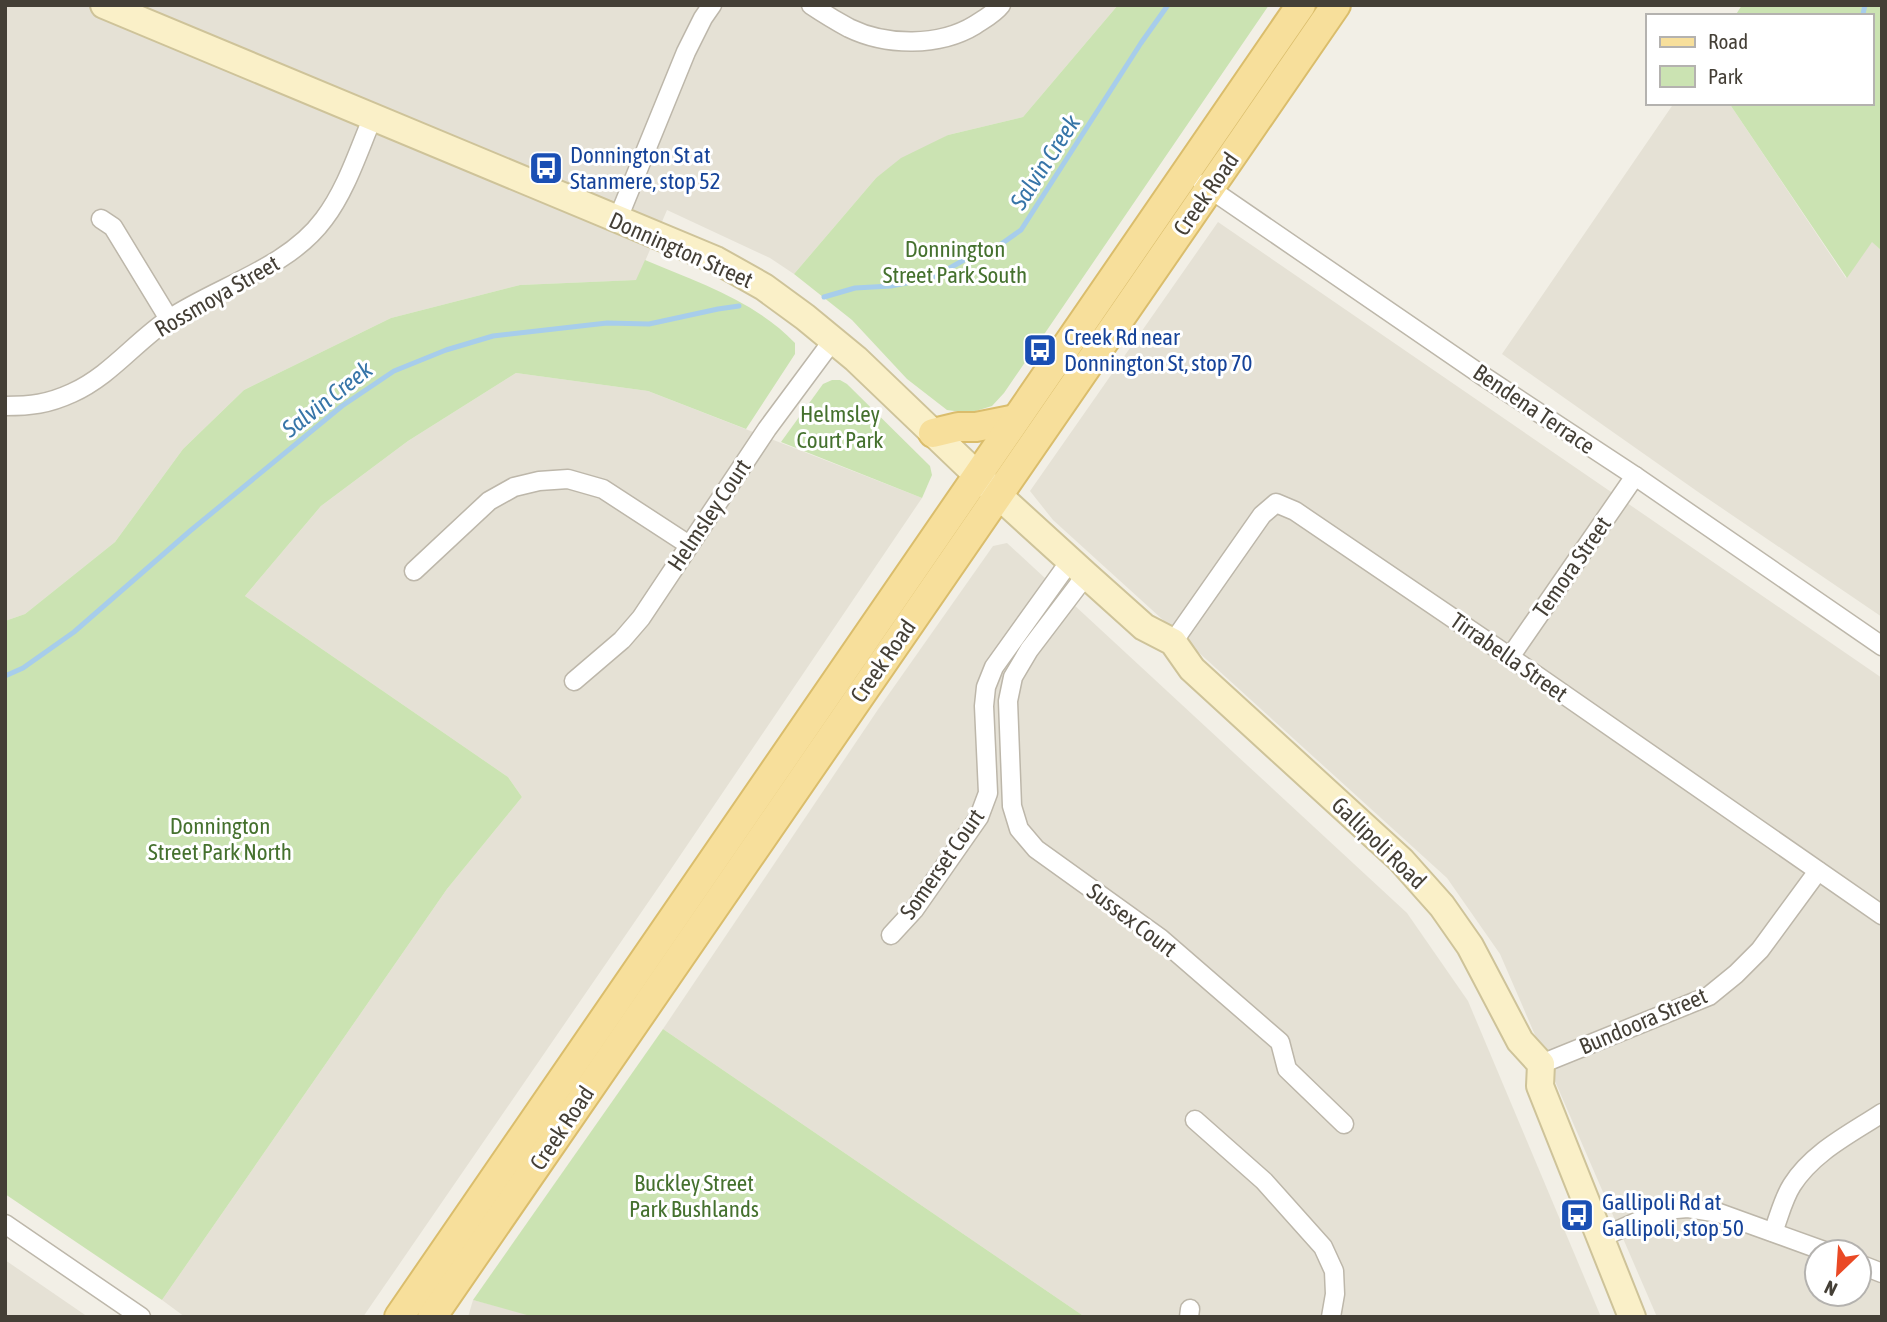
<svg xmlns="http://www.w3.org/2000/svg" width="1887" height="1322" viewBox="0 0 1887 1322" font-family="'Asap Condensed',sans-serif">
	<rect width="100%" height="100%" fill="#f2efe6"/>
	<g fill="#e5e1d5" fill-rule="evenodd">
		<polygon points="5,5 1118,5 1023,117 948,135 876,178 794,274 770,258 667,210 637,280 520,285 391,318 244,390 183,449 115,542 25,614 5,621"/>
		<polygon points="1674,103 1729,103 1846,278 1872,241 1882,251 1882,617 1701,494 1502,354"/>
		<path d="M1218 222 1882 678V1317H1657L1500 954 1447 878 1053 520 1030 491ZM1817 1252H1859V1294H1817Z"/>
		<polygon points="516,373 648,391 922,498 669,872 363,1317 185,1317 162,1300 447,889 522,797 508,777 245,596 321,506 408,441"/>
		<polygon points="1007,543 1407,913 1468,1001 1601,1317 1085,1317 663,1029 879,708 993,546"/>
		<polygon points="5,1260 88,1317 5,1317"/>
		<polygon points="473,1300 532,1315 534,1317 468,1317"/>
	</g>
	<g fill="#cbe3b2">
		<polygon points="1118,5 1269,5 1004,393 992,406 969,413 947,410 907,379 852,320 794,274 876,178 901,158 948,135 1023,117"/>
		<polygon points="1742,5 1882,5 1882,251 1872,242 1847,278 1729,103 1871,103 1871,16 1735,16"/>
		<path d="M645 260C697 282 755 301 795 343V354L746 429 648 391 516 373 408 441 321 506 245 596 508 777 522 797 447 889 162 1300 5 1194V621L25 614 115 542 183 449 244 390 391 318 520 285 636 280Z"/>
		<polygon points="832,380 840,380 847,384 930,466 932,475 922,498 781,442 823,384"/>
		<polygon points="663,1029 1085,1317 534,1317 473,1300"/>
	</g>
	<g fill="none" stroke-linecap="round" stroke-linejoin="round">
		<g stroke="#a7cdeb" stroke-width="5">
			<polyline points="1863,14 1865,5"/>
			<polyline points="824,297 855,288 891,286 932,278 964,260 997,247 1021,230 1141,43 1168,5"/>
			<polyline points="5,676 23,668 74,632 190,531 342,406 394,371 446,350 493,336 607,323 649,324 718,309 739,306"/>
		</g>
		<g stroke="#bdb7aa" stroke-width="21">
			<g id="street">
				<path d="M811 5C823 13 836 21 849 28 886 46 939 47 975 25 984 19 994 14 1001 5"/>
				<polyline points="1203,184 1483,376 1635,476 1882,646"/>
				<polyline points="101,219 113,227 169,319"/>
				<polyline points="617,221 686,52 703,18 712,5"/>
				<path d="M5 406C31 406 48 404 72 393 110 376 135 342 169 319 219 286 288 268 324 219 346 190 358 152 372 119"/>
				<polyline points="414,571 489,501 514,487 539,481 568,479 603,489 689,545"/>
				<polyline points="1086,575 1029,650 1013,677 1008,701 1012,806 1019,829 1036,849 1160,938 1280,1042 1287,1069 1344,1124"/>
				<polyline points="1173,642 1262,515 1276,503 1295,511 1510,657 1882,915"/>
				<polyline points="1510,657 1635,476"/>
				<polyline points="574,681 622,640 641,618 767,429 833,340"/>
				<polyline points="891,935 914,910 979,817 988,793 984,706 986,687 994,667 1070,561"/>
				<polyline points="1541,1064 1709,996 1736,974 1760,950 1818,871"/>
				<polyline points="1195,1120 1264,1181 1323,1247 1334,1271 1335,1294 1331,1317"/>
				<polyline points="5,1224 141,1317"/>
				<path d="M1773 1232C1779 1217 1783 1199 1792 1185 1813 1152 1850 1134 1882 1113"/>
				<polyline points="1600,1238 1664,1210 1688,1208 1719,1213 1827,1252"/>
				<polyline points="1859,1264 1882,1273"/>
				<polyline points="1189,1317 1190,1309"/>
			</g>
		</g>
		<g stroke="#cec399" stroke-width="30">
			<polyline id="secondary" points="104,5 716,260 764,287 805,317 856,359 998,495 1086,575 1144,627 1173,642 1192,669 1401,860 1442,906 1470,946 1520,1041 1541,1064 1540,1086 1632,1317"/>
		</g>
		<g stroke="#dabd6c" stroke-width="32">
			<g id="primary">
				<polyline points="933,433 958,427 976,427 1016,419"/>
				<polyline points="399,1317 1301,5"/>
				<polyline points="432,1317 1336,5"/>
			</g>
		</g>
		<use href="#street" stroke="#fff" stroke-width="18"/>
		<use href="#secondary" stroke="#faf0c8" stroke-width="26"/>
		<use href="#primary" stroke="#f7df9b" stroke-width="28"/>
	</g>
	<defs>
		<g id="bus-square" transform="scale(1.75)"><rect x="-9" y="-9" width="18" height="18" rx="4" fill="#1a4fb4" stroke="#fff"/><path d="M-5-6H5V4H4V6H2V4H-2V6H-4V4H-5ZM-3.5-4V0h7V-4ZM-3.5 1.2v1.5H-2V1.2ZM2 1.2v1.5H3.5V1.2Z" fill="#fff"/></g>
	</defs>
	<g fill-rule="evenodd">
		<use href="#bus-square" x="546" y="168"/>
		<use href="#bus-square" x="1040" y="350"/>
		<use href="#bus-square" x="1577" y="1215"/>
	</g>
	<g text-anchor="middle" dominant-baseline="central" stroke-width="6" stroke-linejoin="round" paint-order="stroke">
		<g font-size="23" fill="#164399" stroke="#fff" text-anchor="start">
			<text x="570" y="155">Donnington St at<tspan x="570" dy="26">Stanmere, stop 52</tspan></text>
			<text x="1064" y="337">Creek Rd near<tspan x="1064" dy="26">Donnington St, stop 70</tspan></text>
			<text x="1602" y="1202">Gallipoli Rd at<tspan x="1602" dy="26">Gallipoli, stop 50</tspan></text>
		</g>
		<g font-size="23" fill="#443f36" stroke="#fff">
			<text transform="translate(1206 194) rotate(-55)">Creek Road</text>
			<text transform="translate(681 250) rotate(24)">Donnington Street</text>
			<text transform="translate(217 296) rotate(-30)">Rossmoya Street</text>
			<text transform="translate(1534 409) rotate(34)">Bendena Terrace</text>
			<text transform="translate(709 515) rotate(-56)">Helmsley Court</text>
			<text transform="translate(1572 567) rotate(-55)">Temora Street</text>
			<text transform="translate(1509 657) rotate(35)">Tirrabella Street</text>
			<text transform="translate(883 661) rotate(-55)">Creek Road</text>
			<text transform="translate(1379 843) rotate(44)">Gallipoli Road</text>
			<text transform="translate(942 864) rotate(-55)">Somerset Court</text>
			<text transform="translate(1132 920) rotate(37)">Sussex Court</text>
			<text transform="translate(1643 1021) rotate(-23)">Bundoora Street</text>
			<text transform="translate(562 1128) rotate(-56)">Creek Road</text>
		</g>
		<g font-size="23" fill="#45712e" stroke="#fff">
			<text x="955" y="249">Donnington<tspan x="955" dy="26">Street Park South</tspan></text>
			<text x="840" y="414">Helmsley<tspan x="840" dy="26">Court Park</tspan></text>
			<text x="220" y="826">Donnington<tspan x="220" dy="26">Street Park North</tspan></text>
			<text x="694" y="1183">Buckley Street<tspan x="694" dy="26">Park Bushlands</tspan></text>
		</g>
		<g font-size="24" font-style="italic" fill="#3775a8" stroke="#fff">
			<text transform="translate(1045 162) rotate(-57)">Salvin Creek</text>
			<text transform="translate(327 399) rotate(-38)">Salvin Creek</text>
		</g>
	</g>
	<rect width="1887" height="1322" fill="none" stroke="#443f36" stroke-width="14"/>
	<rect x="1646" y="14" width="228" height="91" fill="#ffffff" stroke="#b4b2af" stroke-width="2"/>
	<rect x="1660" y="37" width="35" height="10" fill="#f7df9b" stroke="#b4b2af" stroke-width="2"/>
	<text x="1708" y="49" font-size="21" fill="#443f36">Road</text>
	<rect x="1660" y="66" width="35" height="21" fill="#cbe3b2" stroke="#b4b2af" stroke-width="2"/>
	<text x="1708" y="84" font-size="21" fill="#443f36">Park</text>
	<g transform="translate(1838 1273) rotate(205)"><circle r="33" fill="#ffffff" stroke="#b4b2af" stroke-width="2"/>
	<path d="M0-5L12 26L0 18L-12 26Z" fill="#ea4925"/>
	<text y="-10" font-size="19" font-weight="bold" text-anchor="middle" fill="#443f36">N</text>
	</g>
</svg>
